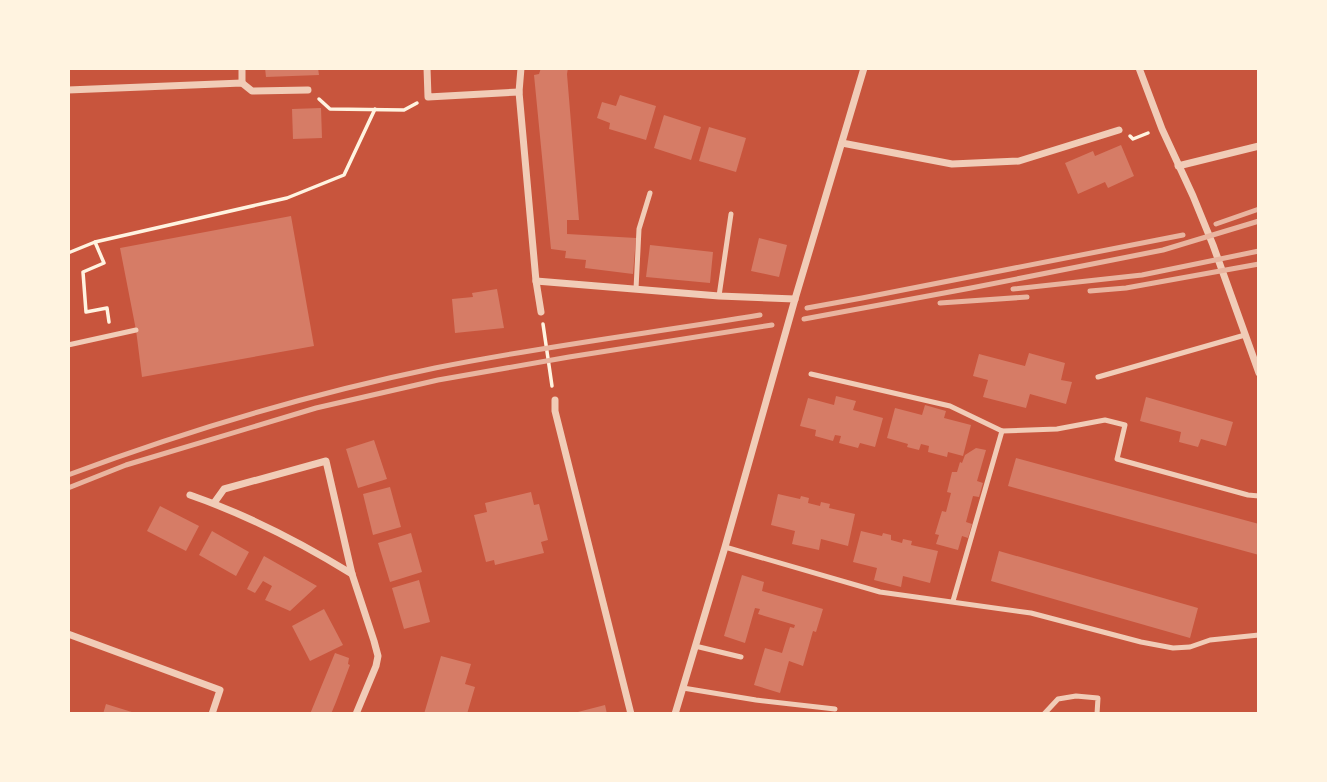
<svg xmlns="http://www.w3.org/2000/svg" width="1327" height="782" viewBox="0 0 1327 782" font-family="Inter,sans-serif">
	<rect width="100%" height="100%" fill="#c8553d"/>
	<g fill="#d67c66">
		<polygon points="265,68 318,68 319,75 266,77"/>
		<polygon points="541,68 568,68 567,74 579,220 567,220 567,234 636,238 633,274 585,268 586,260 565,258 566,251 551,249 534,75 539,74"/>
		<polygon points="620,95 656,106 646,140 609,129 610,123 597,118 602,102 616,106"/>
		<polygon points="321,108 322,138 293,139 292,109"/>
		<polygon points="664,115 701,127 691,160 654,148"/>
		<polygon points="709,127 746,138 736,172 699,161"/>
		<polygon points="1121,145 1134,176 1108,188 1105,182 1078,194 1065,163 1093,151 1095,156"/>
		<polygon points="291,216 314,346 142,377 136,330 120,248"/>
		<polygon points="759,238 787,245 779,277 751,271"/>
		<polygon points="650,245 713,252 710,283 646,277"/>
		<polygon points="497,289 504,328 455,333 452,299 473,297 472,293"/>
		<polygon points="1029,353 1065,363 1061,380 1072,382 1066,404 1030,394 1026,408 983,397 988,380 973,376 979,354 1025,366"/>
		<polygon points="836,396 856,401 853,410 883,418 875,447 860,443 858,448 839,443 841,436 835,435 833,441 815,436 816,430 800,426 808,398 834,405"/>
		<polygon points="1146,397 1233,422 1226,446 1201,439 1198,447 1179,442 1181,432 1140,421"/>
		<polygon points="925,405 946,411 944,418 971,425 963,456 948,452 947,457 928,452 929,446 921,444 919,450 907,447 908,444 887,438 895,408 922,415"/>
		<polygon points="374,440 387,479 358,488 346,449"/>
		<polygon points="976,448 986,450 977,481 983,483 979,497 973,496 966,522 972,524 968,538 962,536 958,550 936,544 939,535 935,534 942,511 946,512 951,493 947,492 952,472 957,472 960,462 962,463 965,455"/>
		<polygon points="1016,458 1259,524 1259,555 1008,486"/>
		<polygon points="390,487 401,527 373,535 363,494"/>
		<polygon points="531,492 534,505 539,504 548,540 541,542 544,553 495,565 494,560 486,562 474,515 487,512 485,503"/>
		<polygon points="778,494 800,499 801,496 809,498 808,503 820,506 821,502 830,504 829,508 855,514 848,546 821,539 819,550 792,544 795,531 771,525"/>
		<polygon points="160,506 199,526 186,551 147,531"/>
		<polygon points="212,531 249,552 236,576 199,555"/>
		<polygon points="861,531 882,536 883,533 891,535 891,540 902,543 903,539 912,541 911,545 938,551 930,583 903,576 901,587 874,580 877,568 853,562"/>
		<polygon points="411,533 422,572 390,582 378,543"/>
		<polygon points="999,551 1198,608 1190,638 991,581"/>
		<polygon points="264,556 317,586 290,611 265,600 272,586 263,581 255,593 247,589"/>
		<polygon points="742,575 764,582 762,591 823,609 816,632 813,631 803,666 789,661 780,693 754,685 765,648 782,653 790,627 794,628 795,625 758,614 760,609 755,608 745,643 724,636"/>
		<polygon points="419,580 430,622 404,629 392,588"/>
		<polygon points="324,609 343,645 310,661 292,626"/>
		<polygon points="335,653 349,658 348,664 350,665 336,702 331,714 310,714"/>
		<polygon points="441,656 471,664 465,684 475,687 467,714 458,712 457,714 424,714"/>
		<polygon points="106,704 135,713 135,714 103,714"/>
		<polygon points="605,705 607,714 574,714 574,713"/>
	</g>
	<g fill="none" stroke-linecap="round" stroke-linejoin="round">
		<g stroke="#fff3e0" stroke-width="3.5">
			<polyline points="319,99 330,109 404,110 417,103"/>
			<polyline points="1130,136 1133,139 1148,133"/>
			<polyline points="95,242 104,263 83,272 86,312 107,308 109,322"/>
			<polyline points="68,253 95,242 287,198 344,175 375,109"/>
			<polyline points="543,324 552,386"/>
		</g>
		<g stroke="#f1ccb7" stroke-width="5">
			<polyline points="636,289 639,229 650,193"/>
			<polyline points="719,296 731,214"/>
			<polyline points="68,345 136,330"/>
			<polyline points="811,374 950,406 1002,431 1057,429 1105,420 1125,425 1117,459 1248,495 1259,496"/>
			<polyline points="1098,377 1245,335"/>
			<polyline points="725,547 880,592 1031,613 1141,642 1173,648 1190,647 1210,640 1259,635"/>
			<polyline points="953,601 1002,431"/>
			<polyline points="695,646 741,657"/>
			<polyline points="683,688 756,700 835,709"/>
			<polyline points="1044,714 1058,699 1076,696 1098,698 1097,714"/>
		</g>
		<g stroke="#f1ccb7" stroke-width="7">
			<polyline points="242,68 242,83"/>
			<polyline points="427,68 428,97 519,92"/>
			<polyline points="521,68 519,92 536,281 541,312"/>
			<polyline points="1139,68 1162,129 1193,196 1213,245 1259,373"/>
			<polyline points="68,90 242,83 252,91 308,90"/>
			<polyline points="842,143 952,164 1019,161 1119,130"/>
			<polyline points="1178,166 1259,146"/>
			<polyline points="536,281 719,296 795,299"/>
			<polyline points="555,400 555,411 631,714"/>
			<path d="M190 495C245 514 303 544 352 574"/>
			<polyline points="214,503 224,489 326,461 352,574 374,641 378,656 376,666 356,714"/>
			<polyline points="68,634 220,690 212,714"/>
			<polyline points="675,714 725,547 795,299 864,68"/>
		</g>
		<g stroke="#e9b49f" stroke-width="5">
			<polyline points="1216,224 1259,209"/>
			<polyline points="1013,289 1142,275 1259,251"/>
			<polyline points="1090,291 1126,288 1259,264"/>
			<polyline points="940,303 1027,297"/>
			<polyline points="807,308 862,298 1183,235"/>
			<polyline points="804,319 971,288 1163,250 1259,221"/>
			<path d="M68 475C188 430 310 394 435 368 543 346 652 333 760 315"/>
			<polyline points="68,488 126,465 316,408 438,380 569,357 772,325"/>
		</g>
	</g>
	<rect width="1327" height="782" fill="none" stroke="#fff3e0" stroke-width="140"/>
</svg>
